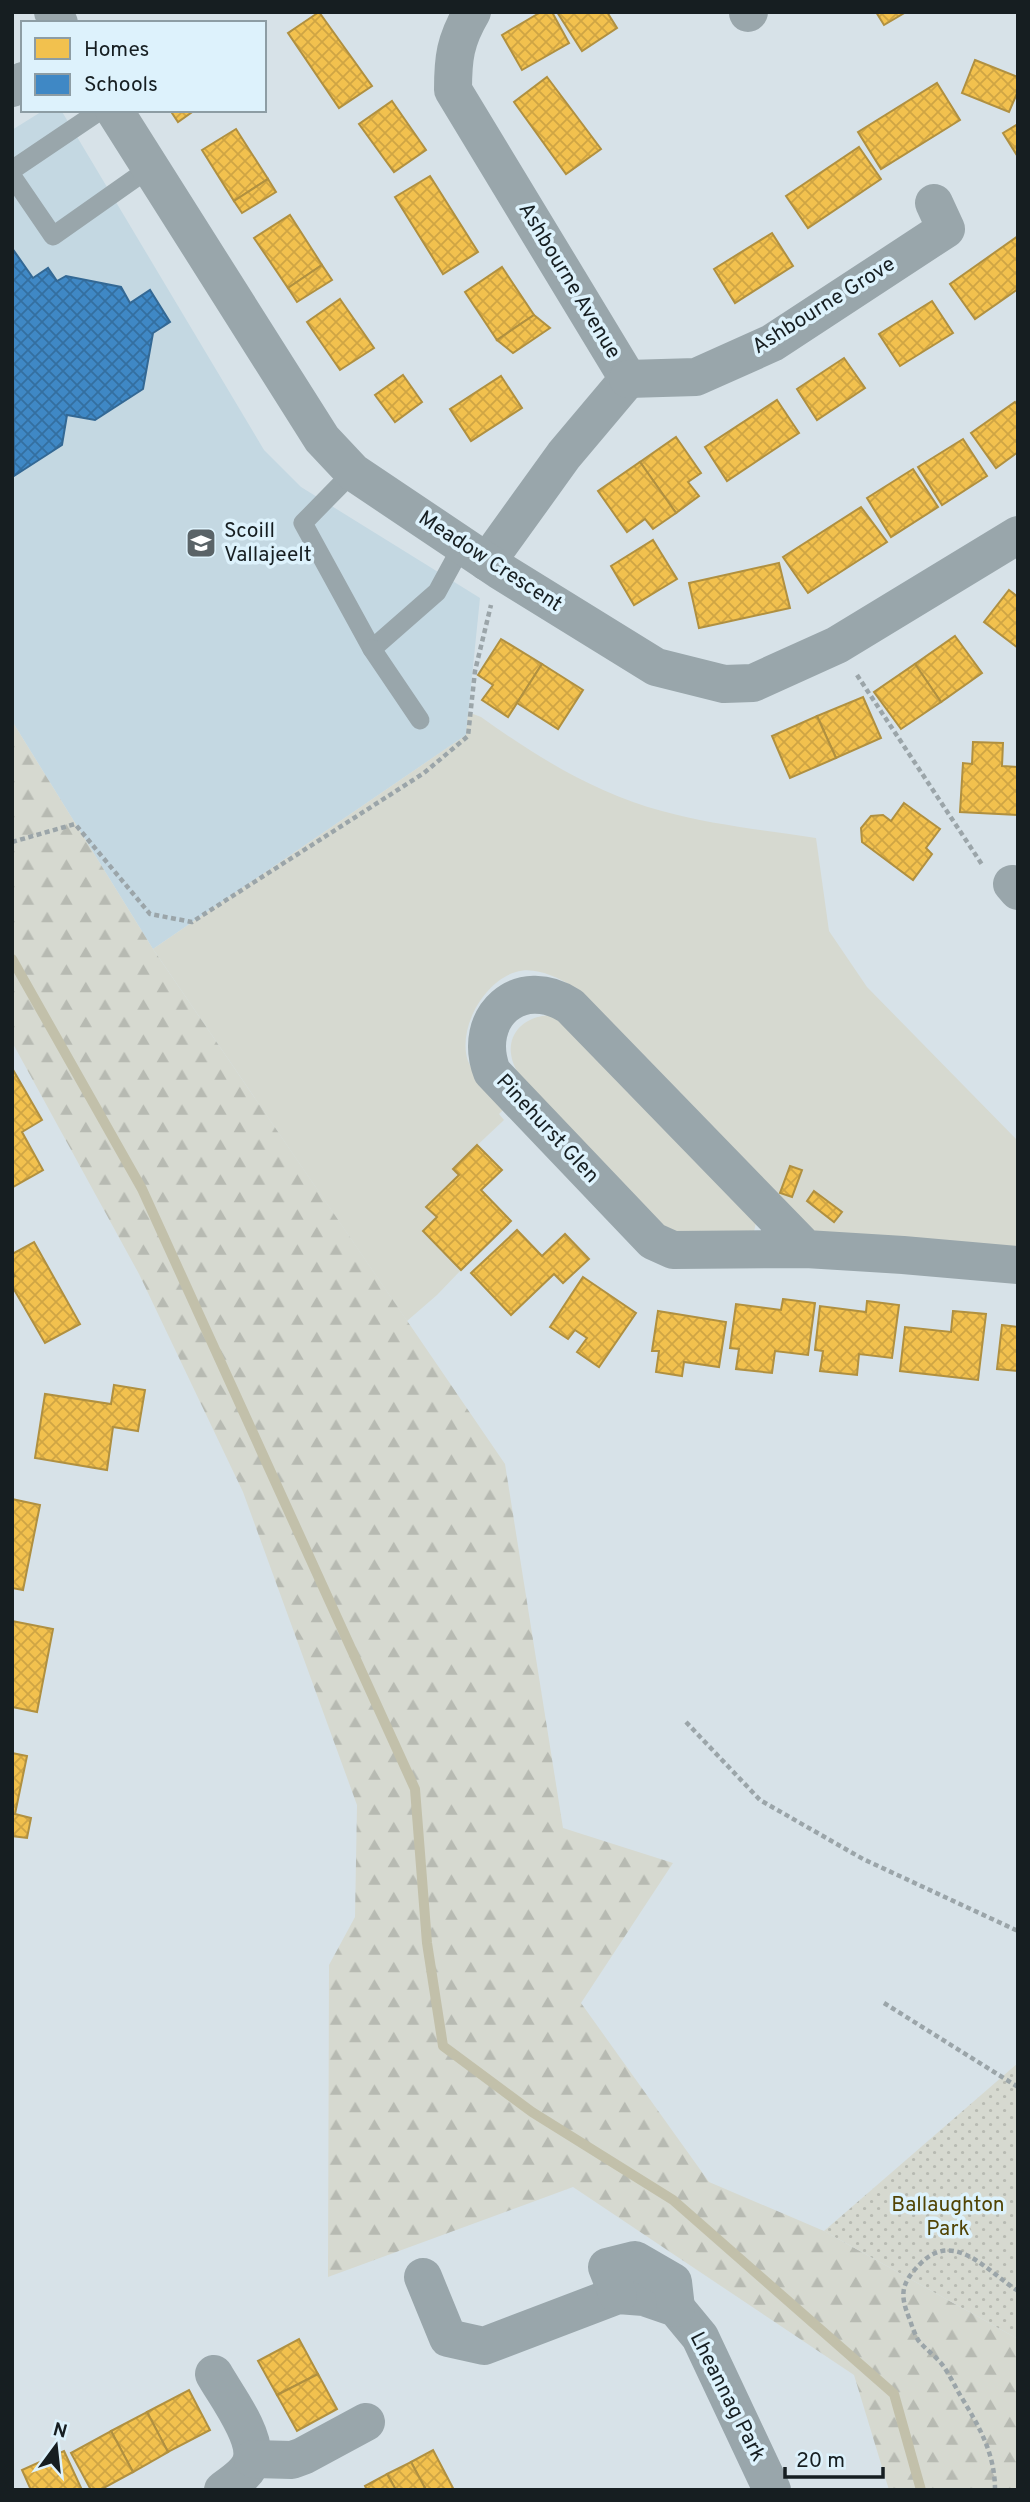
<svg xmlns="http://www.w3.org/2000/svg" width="1030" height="2502" viewBox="0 0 1030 2502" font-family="Overpass,sans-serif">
	<defs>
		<pattern id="forest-firs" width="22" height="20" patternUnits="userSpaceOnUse" patternTransform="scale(1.75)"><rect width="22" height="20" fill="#d6d9d0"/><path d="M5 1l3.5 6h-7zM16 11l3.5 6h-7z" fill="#b7bab2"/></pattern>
		<pattern id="park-dots" width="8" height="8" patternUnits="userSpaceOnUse" patternTransform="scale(1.75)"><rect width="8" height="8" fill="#d6d9d0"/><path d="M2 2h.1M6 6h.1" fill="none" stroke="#b7bab2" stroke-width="1.8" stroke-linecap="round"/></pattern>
		<pattern id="homes-cross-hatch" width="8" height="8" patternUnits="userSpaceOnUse" patternTransform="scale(1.75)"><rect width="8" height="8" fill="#f2c14e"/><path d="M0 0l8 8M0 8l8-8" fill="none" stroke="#cfa544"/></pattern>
		<pattern id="schools-cross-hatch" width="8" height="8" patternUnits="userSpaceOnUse" patternTransform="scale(1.75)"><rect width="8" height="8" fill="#3f88c5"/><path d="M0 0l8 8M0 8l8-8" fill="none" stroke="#346fa0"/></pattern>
	</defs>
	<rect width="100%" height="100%" fill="#d7e2e8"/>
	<polygon fill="#c4d8e2" points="44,110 61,110 264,450 301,487 480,598 466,735 153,949 12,721 12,130"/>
	<g fill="#d6d9d0">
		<path d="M468 712 481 717C537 757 595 793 662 811 712 825 765 830 816 838L829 931 867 987 1018 1141V1253L819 1237 572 986C557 977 534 966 516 972 484 981 457 1029 468 1061 474 1076 496 1095 506 1107L499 1114 504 1120 453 1168 459 1175 426 1206 437 1217 461 1270 437 1295 407 1321 153 949 466 735Z"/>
		<path d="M550 1015 559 1018 756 1222 754 1232 672 1235 518 1073C500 1043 517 1017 550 1015Z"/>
	</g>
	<polygon fill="url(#forest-firs)" points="12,721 153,949 505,1464 563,1828 673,1863 581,2003 709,2182 824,2231 1018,2339 1018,2490 889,2490 854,2375 573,2187 328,2277 329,1965 355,1917 357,1805 243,1492 139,1274 12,1042"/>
	<polygon fill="url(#park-dots)" points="1018,2063 1018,2339 824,2231"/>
	<g fill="url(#homes-cross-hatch)" stroke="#b09040" stroke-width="2">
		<polygon points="319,12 372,86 339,108 288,33"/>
		<polygon points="541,12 552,12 569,43 522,70 502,35"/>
		<polygon points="557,12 607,12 617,28 582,51"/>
		<polygon points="876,12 906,12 884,25"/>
		<polygon points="975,60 1018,77 1018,91 1009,112 962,93"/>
		<polygon points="547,77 601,149 566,174 514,102"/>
		<polygon points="937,83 960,120 881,169 858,132"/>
		<polygon points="392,101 426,150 394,172 359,124"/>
		<polygon points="170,110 195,110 178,122"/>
		<polygon points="1018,124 1018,157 1003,133"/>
		<polygon points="236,129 268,179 234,201 202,150"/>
		<polygon points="859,147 881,179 808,228 786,196"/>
		<polygon points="430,176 478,252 443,274 395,197"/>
		<polygon points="268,179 276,192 242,213 234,201"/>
		<polygon points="290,215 322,265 288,288 254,238"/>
		<polygon points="772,233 793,266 735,303 714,269"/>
		<polygon points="1018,236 1018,289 975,319 950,284"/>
		<polygon points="322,265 332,280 297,302 288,288"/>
		<polygon points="502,267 534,315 497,340 465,292"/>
		<polygon points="340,299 374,348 340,370 307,322"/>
		<polygon points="932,301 953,333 900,366 879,334"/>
		<polygon points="534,315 550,328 513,353 497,340"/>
		<polygon points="844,358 865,388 817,420 797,389"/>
		<polygon points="403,375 422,402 395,422 375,395"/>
		<polygon points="501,376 522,408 471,441 450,409"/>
		<polygon points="777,400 799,433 727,481 705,447"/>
		<polygon points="1015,402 1018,406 1018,452 996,468 971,433"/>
		<polygon points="676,437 701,473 688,482 699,496 676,513 640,462"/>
		<polygon points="963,439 987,476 942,505 918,467"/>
		<polygon points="640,462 676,513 653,529 645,519 627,532 598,491"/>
		<polygon points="913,469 938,507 891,537 867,498"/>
		<polygon points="861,507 887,542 808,593 783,557"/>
		<polygon points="653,540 677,579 634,605 611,566"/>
		<polygon points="779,563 790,608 699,628 689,583"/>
		<polygon points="1009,590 1018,597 1018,648 984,622"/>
		<polygon points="955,636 982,673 941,702 915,664"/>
		<polygon points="501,639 542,664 508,717 482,700 493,685 478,675"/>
		<polygon points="542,664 583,690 558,729 517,703"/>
		<polygon points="915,664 941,702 901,729 874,692"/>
		<polygon points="863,697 881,738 836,758 817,716"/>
		<polygon points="817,716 836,758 790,778 772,736"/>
		<polygon points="973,742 1003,743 1002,766 1018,767 1018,815 960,812 963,763 972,764"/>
		<polygon points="904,803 940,829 926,848 932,854 913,880 862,842 861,828 871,816 883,815 891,821"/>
		<polygon points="12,1068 42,1120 22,1132 43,1170 13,1187"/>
		<polygon points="477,1145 502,1170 481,1190 511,1221 461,1270 423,1231 437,1217 426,1207 459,1175 453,1169"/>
		<polygon points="790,1166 802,1170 792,1197 780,1193"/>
		<polygon points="814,1191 842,1212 834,1222 807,1201"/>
		<polygon points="517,1230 542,1256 565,1234 589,1259 563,1283 554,1274 511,1315 471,1273"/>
		<polygon points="34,1242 80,1324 45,1343 12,1286 12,1278 15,1276 12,1272 12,1254"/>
		<polygon points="583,1277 636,1313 599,1367 577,1352 587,1338 575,1330 568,1339 550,1327"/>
		<polygon points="783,1299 815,1303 808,1355 775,1351 772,1373 736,1369 739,1349 730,1348 736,1304 781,1310"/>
		<polygon points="867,1301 899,1305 892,1358 859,1354 857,1375 820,1371 823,1351 815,1350 820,1306 866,1312"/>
		<polygon points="658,1311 726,1322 719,1367 684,1362 682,1376 656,1372 659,1351 652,1351"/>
		<polygon points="953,1311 986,1314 978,1380 900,1371 905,1327 951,1332"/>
		<polygon points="1002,1325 1018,1327 1018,1371 997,1369"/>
		<polygon points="114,1385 145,1390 138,1431 113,1427 107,1470 35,1458 45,1394 111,1404"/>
		<polygon points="12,1499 40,1505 23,1590 12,1588"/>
		<polygon points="12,1621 53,1629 37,1712 12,1707"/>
		<polygon points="12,1753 27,1756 15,1814 31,1818 27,1838 12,1836"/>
		<polygon points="299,2339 318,2374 277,2395 258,2361"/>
		<polygon points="318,2374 337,2409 297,2431 277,2395"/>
		<polygon points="189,2390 210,2430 168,2452 147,2412"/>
		<polygon points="147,2412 168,2452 133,2472 111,2431"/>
		<polygon points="111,2431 133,2472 100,2490 91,2490 71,2453"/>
		<polygon points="433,2450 454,2490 426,2490 411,2462"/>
		<polygon points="64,2451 82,2490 31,2490 22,2470"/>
		<polygon points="411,2462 426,2490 396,2490 387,2474"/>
		<polygon points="387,2474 396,2490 367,2490 365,2486"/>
	</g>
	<polygon fill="url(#schools-cross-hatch)" stroke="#336894" stroke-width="2" points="12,248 33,278 48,268 57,281 66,276 121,287 130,303 150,290 170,322 153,333 143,389 95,420 67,415 62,445 14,476"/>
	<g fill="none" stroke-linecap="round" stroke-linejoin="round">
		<polyline stroke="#c2c0aa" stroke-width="10" points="12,959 142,1189 415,1789 427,1943 443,2046 532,2112 673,2200 894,2394 921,2490"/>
		<g stroke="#9ba5a9" stroke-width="4.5" stroke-dasharray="5 3.5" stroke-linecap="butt">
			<polyline points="857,675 983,866"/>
			<polyline points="12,842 75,824 150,914 192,922 424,773 468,736 475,671 491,605"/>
			<polyline points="686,1722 760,1800 863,1859 1018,1931"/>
			<polyline points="884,2003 1018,2087"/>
			<path d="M995 2490C995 2453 979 2426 960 2395 955 2386 950 2376 944 2367 937 2357 926 2350 918 2340 915 2334 912 2327 910 2320 899 2294 901 2283 921 2263 955 2229 989 2273 1018 2291"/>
		</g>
		<g stroke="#99a6ab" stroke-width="19">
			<polyline points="12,170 101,110"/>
			<polyline points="12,176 53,236 151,167"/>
			<polyline points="353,472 303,523 372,649 437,592 462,546"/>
			<polyline points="372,649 420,720"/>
		</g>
		<g stroke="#99a6ab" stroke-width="38">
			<polyline points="53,12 59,23"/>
			<path d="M472 12C455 41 453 58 453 90L628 379 564 455 487 562"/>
			<polyline points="748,13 749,12"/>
			<polyline points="12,88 23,81"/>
			<polyline points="114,110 322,439 353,472 499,570 656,667 724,684 753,683 837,645 1018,535"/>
			<polyline points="628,379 696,377 772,343 946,229 934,203"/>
			<polyline points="1012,884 1018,891"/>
			<path d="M806 1249 570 1006C520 973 471 1017 492 1072L653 1241 673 1250 806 1249 903 1255 1018 1265"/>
			<polyline points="423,2277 448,2338 484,2346 618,2295 644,2297 676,2308 700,2337 772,2490"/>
			<polyline points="618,2295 607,2267 635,2260 673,2282 676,2308"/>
			<path d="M214 2374C225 2394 256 2434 252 2458 250 2472 234 2482 223 2490"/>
			<polyline points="253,2459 292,2460 303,2456 366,2422"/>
		</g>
	</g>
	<defs>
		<g id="school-square" transform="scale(1.575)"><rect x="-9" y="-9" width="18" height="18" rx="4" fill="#5a6367" stroke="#ddf2fc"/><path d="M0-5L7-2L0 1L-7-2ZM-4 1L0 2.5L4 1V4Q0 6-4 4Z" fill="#fff"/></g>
	</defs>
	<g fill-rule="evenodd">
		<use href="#school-square" x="201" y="543"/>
	</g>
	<g text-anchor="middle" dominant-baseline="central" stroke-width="7" stroke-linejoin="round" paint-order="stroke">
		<g font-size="21" fill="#161e21" stroke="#ddf2fc">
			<text transform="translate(569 281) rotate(59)">Ashbourne Avenue</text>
			<text transform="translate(824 306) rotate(-32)">Ashbourne Grove</text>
			<text transform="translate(490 562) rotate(33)">Meadow Crescent</text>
			<text transform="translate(547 1129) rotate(47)">Pinehurst Glen</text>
			<text transform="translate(727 2397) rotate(63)">Lheannag Park</text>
		</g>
		<g font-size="21" fill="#161e21" stroke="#ddf2fc" text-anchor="start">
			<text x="224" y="531">Scoill<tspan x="224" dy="24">Vallajeelt</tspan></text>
		</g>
		<g font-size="21" fill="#514404" stroke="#ddf2fc">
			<text x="948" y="2205">Ballaughton<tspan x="948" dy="24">Park</tspan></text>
		</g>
	</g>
	<rect width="1030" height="2502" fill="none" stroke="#161e21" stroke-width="28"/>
	<rect x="21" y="21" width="245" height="91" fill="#ddf2fc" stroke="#8d9da4" stroke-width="2"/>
	<rect x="35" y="38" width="35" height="21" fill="#f2c14e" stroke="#8d9da4" stroke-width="2"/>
	<text x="84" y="56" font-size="21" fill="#161e21">Homes</text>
	<rect x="35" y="74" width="35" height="21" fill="#3f88c5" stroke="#8d9da4" stroke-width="2"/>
	<text x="84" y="91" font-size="21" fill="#161e21">Schools</text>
	<g transform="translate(56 2446) rotate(15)" stroke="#ddf2fc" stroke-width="5" paint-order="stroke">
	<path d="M0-5L12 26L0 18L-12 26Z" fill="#161e21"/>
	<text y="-10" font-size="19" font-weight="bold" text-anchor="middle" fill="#161e21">N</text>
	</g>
	<path d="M785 2467v10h98v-10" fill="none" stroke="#161e21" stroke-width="3.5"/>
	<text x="796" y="2467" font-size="21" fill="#161e21" stroke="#ddf2fc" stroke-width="5" paint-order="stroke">20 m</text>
</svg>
